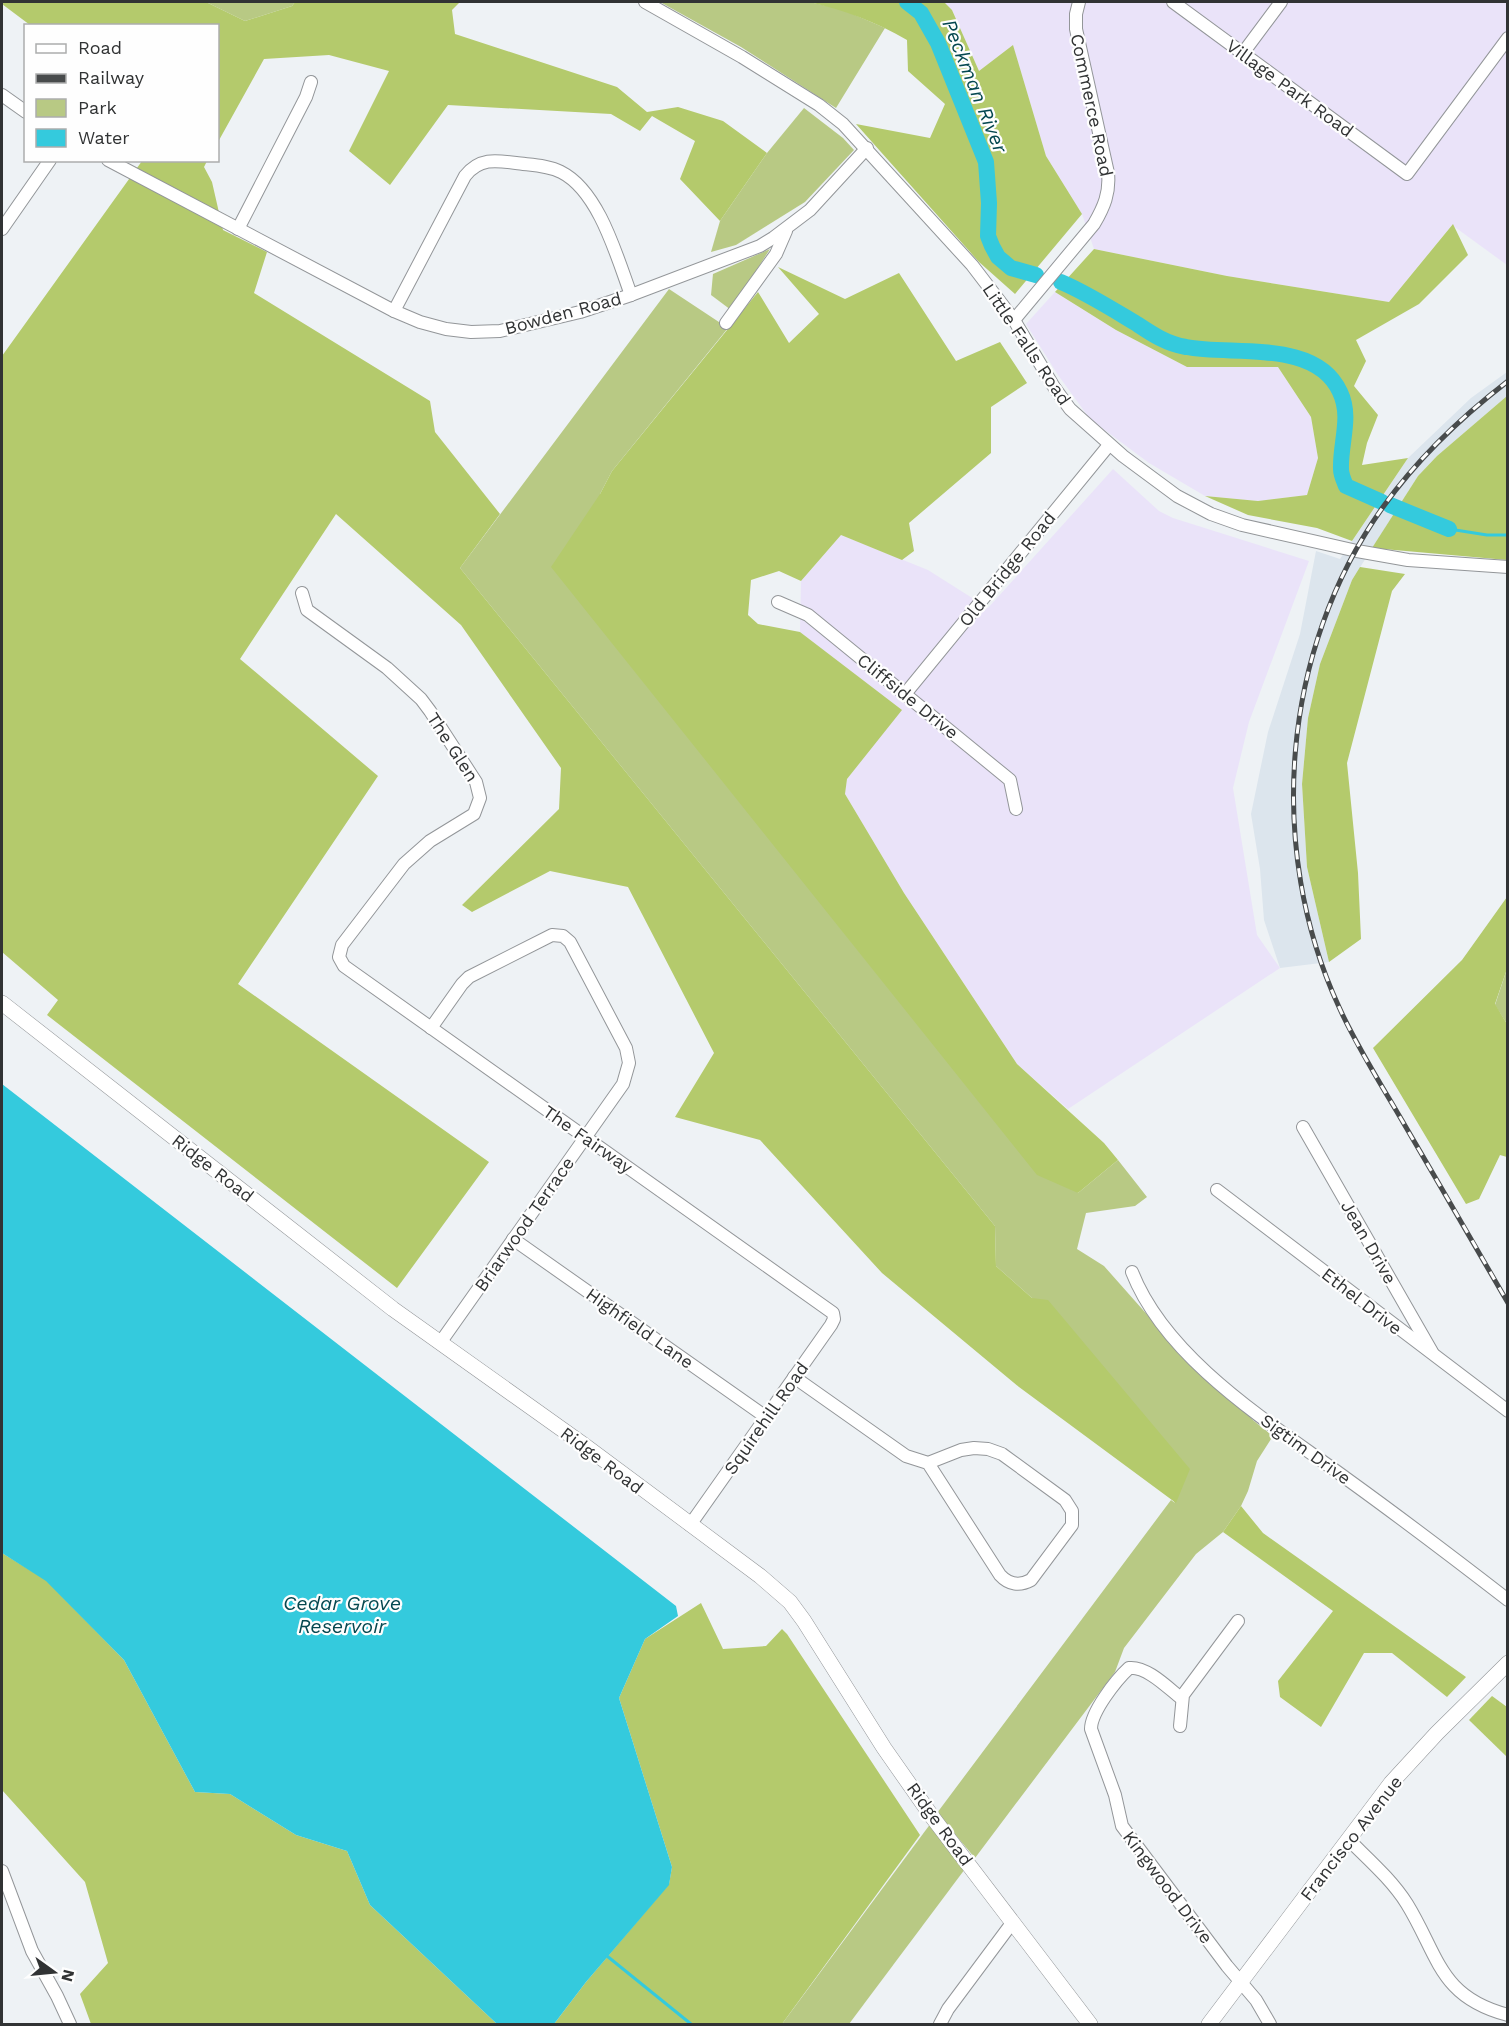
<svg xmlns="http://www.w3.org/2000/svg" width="1509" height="2026" viewBox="0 0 1509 2026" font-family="'Work Sans',sans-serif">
	<rect width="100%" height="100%" fill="#eef2f5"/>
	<polygon fill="#dce5ed" points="1507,372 1507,396 1437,456 1418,476 1352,580 1320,664 1308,718 1302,784 1307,867 1329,962 1280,968 1264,920 1260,869 1251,814 1268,732 1300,634 1316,551 1340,559 1408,458 1471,398"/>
	<g fill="#eae3f9">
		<polygon points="944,2 1507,2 1507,265 1452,225 1389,302 1227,276 1094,249 1082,214 1046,156 1013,46 979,71 952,10"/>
		<polygon points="1055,292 1116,330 1187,367 1278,367 1311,417 1318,458 1307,495 1258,501 1205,496 1149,463 1090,419 1058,375 1026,324"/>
		<polygon points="1113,469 1159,511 1173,518 1309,561 1249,722 1233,788 1257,935 1280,968 1068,1109 1017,1064 904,893 845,794 847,779 901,710 800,632 801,581 841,535 928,570 988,608"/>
	</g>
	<g fill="#b8c984">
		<polygon points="206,2 295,2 292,6 245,21"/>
		<polygon points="660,2 809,2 841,9 885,28 836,108 741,47"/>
		<polygon points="804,108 843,138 854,150 805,202 736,245 711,252 720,221 767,153"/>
		<polygon points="770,249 731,310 711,295 713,274"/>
		<polygon points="669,289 728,328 612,471 600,494 1078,1193 1118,1160 1147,1197 1135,1206 1086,1213 1077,1249 1104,1266 1174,1345 1254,1421 1273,1436 1257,1461 1248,1491 1241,1506 1223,1532 1196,1554 1124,1648 1115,1672 975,1858 937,1813 1171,1500 1175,1503 1032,1298 996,1266 995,1226 460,568"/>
		<polygon points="1507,969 1507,1024 1495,1005"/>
		<polygon points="931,1823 965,1869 849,2024 782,2024"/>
	</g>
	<g fill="#b4ca6c">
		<polygon points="2,2 206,2 245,21 292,6 295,2 460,2 452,10 455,34 617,87 647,112 678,107 723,121 767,153 720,221 680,179 695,141 652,116 640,131 611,114 448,105 390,185 349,151 389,71 329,55 264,59 218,142 218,26 30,25 2,4"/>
		<path d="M809 2H944L952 10 979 71 1013 45 1046 156 1082 214 1015 294 979 262 856 124 930 138 945 104 908 71 907 40C876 22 844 10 809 2Z"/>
		<polygon points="142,161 207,161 204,167 212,182 223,230 267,252 254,293 430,401 435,432 500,514 460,568 995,1226 996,1266 1032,1298 1048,1300 1190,1469 1176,1503 1019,1387 882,1273 760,1140 675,1117 714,1053 628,887 550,871 472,912 462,905 559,809 561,768 461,625 336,514 240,659 378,776 238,984 489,1162 397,1288 47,1015 58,1000 2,952 2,356"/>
		<polygon points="1453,224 1468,255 1419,304 1356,340 1366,361 1354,386 1378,415 1367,443 1362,465 1408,458 1352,541 1317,528 1248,515 1205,496 1258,501 1307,495 1318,458 1311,417 1278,367 1187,367 1116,330 1055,292 1094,249 1227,276 1389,302"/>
		<polygon points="778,267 845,299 899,273 956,361 1000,342 1027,383 991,407 991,453 909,523 914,551 902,560 841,535 801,581 779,571 751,580 748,615 758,624 800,632 902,710 847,779 845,794 904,893 1017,1064 1104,1143 1118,1160 1078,1193 1037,1175 551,567 600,494 612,471 758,292 789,343 819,314"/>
		<polygon points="1507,396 1507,560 1372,548 1418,476 1437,456"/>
		<polygon points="1360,567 1405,574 1392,591 1347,763 1358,873 1361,939 1329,962 1307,867 1302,784 1308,718 1320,664 1352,580"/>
		<polygon points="1507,897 1507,969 1495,1004 1507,1024 1507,1157 1500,1155 1479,1199 1466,1204 1373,1048 1462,960"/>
		<polygon points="1241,1506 1263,1533 1466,1677 1447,1697 1392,1653 1364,1653 1321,1727 1280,1697 1278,1681 1333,1611 1223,1532"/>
		<polygon points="2,1553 46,1580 124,1660 195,1792 230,1794 296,1835 347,1851 370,1905 497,2024 91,2024 80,1994 108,1963 85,1882 2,1790"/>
		<polygon points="701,1603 723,1649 766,1646 782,1629 787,1634 920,1835 782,2024 554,2024 586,1982 669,1884 672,1867 619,1698 645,1639"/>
		<polygon points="1492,1696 1507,1707 1507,1757 1469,1720"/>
	</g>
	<polygon fill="#34cadd" points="2,1084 676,1606 678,1616 645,1639 619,1698 672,1867 669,1885 586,1982 554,2024 497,2024 370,1905 347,1851 296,1835 230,1794 195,1792 124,1660 46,1581 2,1553"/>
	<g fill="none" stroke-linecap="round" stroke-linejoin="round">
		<g stroke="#34cadd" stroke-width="3">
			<polyline points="1449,529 1487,535 1508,535"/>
			<polyline points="607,1956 691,2024"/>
		</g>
		<g stroke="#34cadd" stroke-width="16">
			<polyline points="907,2 921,13 938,43 986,162 989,203 988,236 992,246 998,257 1011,268 1036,275"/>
			<path d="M1061 282C1087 293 1112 309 1137 324 1152 334 1167 344 1186 347 1234 356 1316 339 1340 392 1352 417 1340 443 1341 469 1341 475 1344 481 1346 486L1382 502"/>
			<polyline points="1390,505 1449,529"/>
		</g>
		<g stroke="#939699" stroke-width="14">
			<g id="minor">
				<polyline points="645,2 742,57 819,105 843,124 972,265 1014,320 1054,387 1070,409 1123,456 1177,496 1211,514 1242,525 1357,551 1408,560 1508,567"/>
				<polyline points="1173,2 1407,174 1508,38"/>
				<polyline points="1243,53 1281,2"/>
				<polyline points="2,95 26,112"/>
				<polyline points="108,160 394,311 420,322 446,329 471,332 500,331 580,312 631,295 760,246 773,238 810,210 867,148"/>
				<polyline points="2,229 50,160"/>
				<polyline points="238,229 306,97 311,82"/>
				<path d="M394 311 465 176C479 158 495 160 516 163 530 165 548 165 561 172 599 191 617 257 631 295"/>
				<path d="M1014 320 1094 224C1104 207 1110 193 1108 173L1076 29V14L1079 2"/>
				<polyline points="726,323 776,254 786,231"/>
				<polyline points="302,593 307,610 387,668 421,699 430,711 476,782 480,798 474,814 430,841 404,864 342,945 339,957 344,966 833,1313 834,1319 831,1325 690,1525"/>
				<polyline points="778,602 808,615 1010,780 1016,809"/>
				<polyline points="905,694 1109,445"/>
				<polyline points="431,1028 462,984 469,977 552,935 563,936 570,942 626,1048 629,1063 623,1084 440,1343"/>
				<polyline points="1303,1127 1432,1352"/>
				<polyline points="1217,1190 1508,1411"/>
				<polyline points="513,1239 766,1417"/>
				<path d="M1132 1272C1167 1361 1272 1424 1347 1479 1401 1518 1455 1559 1508 1600"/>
				<path d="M794 1377 906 1456 928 1463 961 1450 974 1448 988 1449 1002 1454 1065 1500 1072 1511V1525L1031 1580C1020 1586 1009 1585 1000 1575L928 1463"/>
				<path d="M1182 1699C1168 1688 1147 1666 1129 1668 1116 1680 1091 1712 1091 1729L1115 1795 1122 1826 1227 1966 1256 2000 1270 2024"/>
				<polyline points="1180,1726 1183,1695 1238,1621"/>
				<path d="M1349 1840C1369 1860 1392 1880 1407 1904 1439 1956 1439 1997 1508 2015"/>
				<polyline points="2,1871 32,1951 57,1996 70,2024"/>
				<polyline points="940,2024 948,2009 1012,1923"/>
			</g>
		</g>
		<g stroke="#939699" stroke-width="16">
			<g id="major">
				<polyline points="2,1003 393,1309 584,1445 760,1576 790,1602 804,1621 884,1748 933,1818 1090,2024"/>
				<polyline points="1209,2024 1391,1783 1437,1733 1508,1663"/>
			</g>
		</g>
		<use href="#minor" stroke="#fff" stroke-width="12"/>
		<use href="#major" stroke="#fff" stroke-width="15"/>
		<g stroke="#484b4c" stroke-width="5">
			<path id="rail" d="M1508 381C1460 418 1418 458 1383 507 1281 650 1266 849 1339 1007 1356 1045 1379 1081 1400 1117 1436 1179 1472 1240 1508 1303"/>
		</g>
		<use href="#rail" stroke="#fefefe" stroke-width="3" stroke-dasharray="9" stroke-linecap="butt"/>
	</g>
	<g text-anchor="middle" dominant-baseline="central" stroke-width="4.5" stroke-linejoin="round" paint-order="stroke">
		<g font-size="18" fill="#313334" stroke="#fefefe">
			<text transform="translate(1290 88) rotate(36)">Village Park Road</text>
			<text transform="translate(1092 105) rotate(78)">Commerce Road</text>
			<text transform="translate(563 313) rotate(-15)">Bowden Road</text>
			<text transform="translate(1027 344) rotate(56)">Little Falls Road</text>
			<text transform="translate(1007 569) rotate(-51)">Old Bridge Road</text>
			<text transform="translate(908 696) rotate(39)">Cliffside Drive</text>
			<text transform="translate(453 747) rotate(57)">The Glen</text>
			<text transform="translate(588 1139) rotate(35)">The Fairway</text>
			<text transform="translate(213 1168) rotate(38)">Ridge Road</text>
			<text transform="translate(524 1224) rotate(-55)">Briarwood Terrace</text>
			<text transform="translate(1369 1242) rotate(60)">Jean Drive</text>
			<text transform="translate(1362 1301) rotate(38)">Ethel Drive</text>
			<text transform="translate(640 1328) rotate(35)">Highfield Lane</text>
			<text transform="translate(766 1418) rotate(-55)">Squirehill Road</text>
			<text transform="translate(1306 1449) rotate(36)">Sigtim Drive</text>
			<text transform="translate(602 1460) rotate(37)">Ridge Road</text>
			<text transform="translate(940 1824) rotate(54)">Ridge Road</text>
			<text transform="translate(1351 1838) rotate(-52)">Francisco Avenue</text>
			<text transform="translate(1168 1887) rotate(53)">Kingwood Drive</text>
		</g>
		<g font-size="20" font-style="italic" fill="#054850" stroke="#fefefe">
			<text transform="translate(975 86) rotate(68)">Peckman River</text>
			<text x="342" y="1603">Cedar Grove<tspan x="342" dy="23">Reservoir</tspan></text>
		</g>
	</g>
	<rect width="1509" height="2026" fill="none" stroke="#313334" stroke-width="6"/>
	<rect x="24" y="24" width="195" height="138" fill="#fefefe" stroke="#acadad" stroke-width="1.5"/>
	<rect x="36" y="44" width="30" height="9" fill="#ffffff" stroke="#acadad" stroke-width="1.5"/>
	<text x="78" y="54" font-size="18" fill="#313334">Road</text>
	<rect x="36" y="74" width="30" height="9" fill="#484b4c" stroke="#acadad" stroke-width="1.5"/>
	<text x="78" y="84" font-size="18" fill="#313334">Railway</text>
	<rect x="36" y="99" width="30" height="18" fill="#b8c984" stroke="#acadad" stroke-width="1.5"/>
	<text x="78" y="114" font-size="18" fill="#313334">Park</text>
	<rect x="36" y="129" width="30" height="18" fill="#34cadd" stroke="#acadad" stroke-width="1.5"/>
	<text x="78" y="144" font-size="18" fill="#313334">Water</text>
	<g transform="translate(54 1972) rotate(105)" stroke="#fefefe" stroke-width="4.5" paint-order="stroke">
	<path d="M0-4.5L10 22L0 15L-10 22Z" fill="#313334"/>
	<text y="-9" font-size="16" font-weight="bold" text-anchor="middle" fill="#313334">N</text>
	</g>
</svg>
